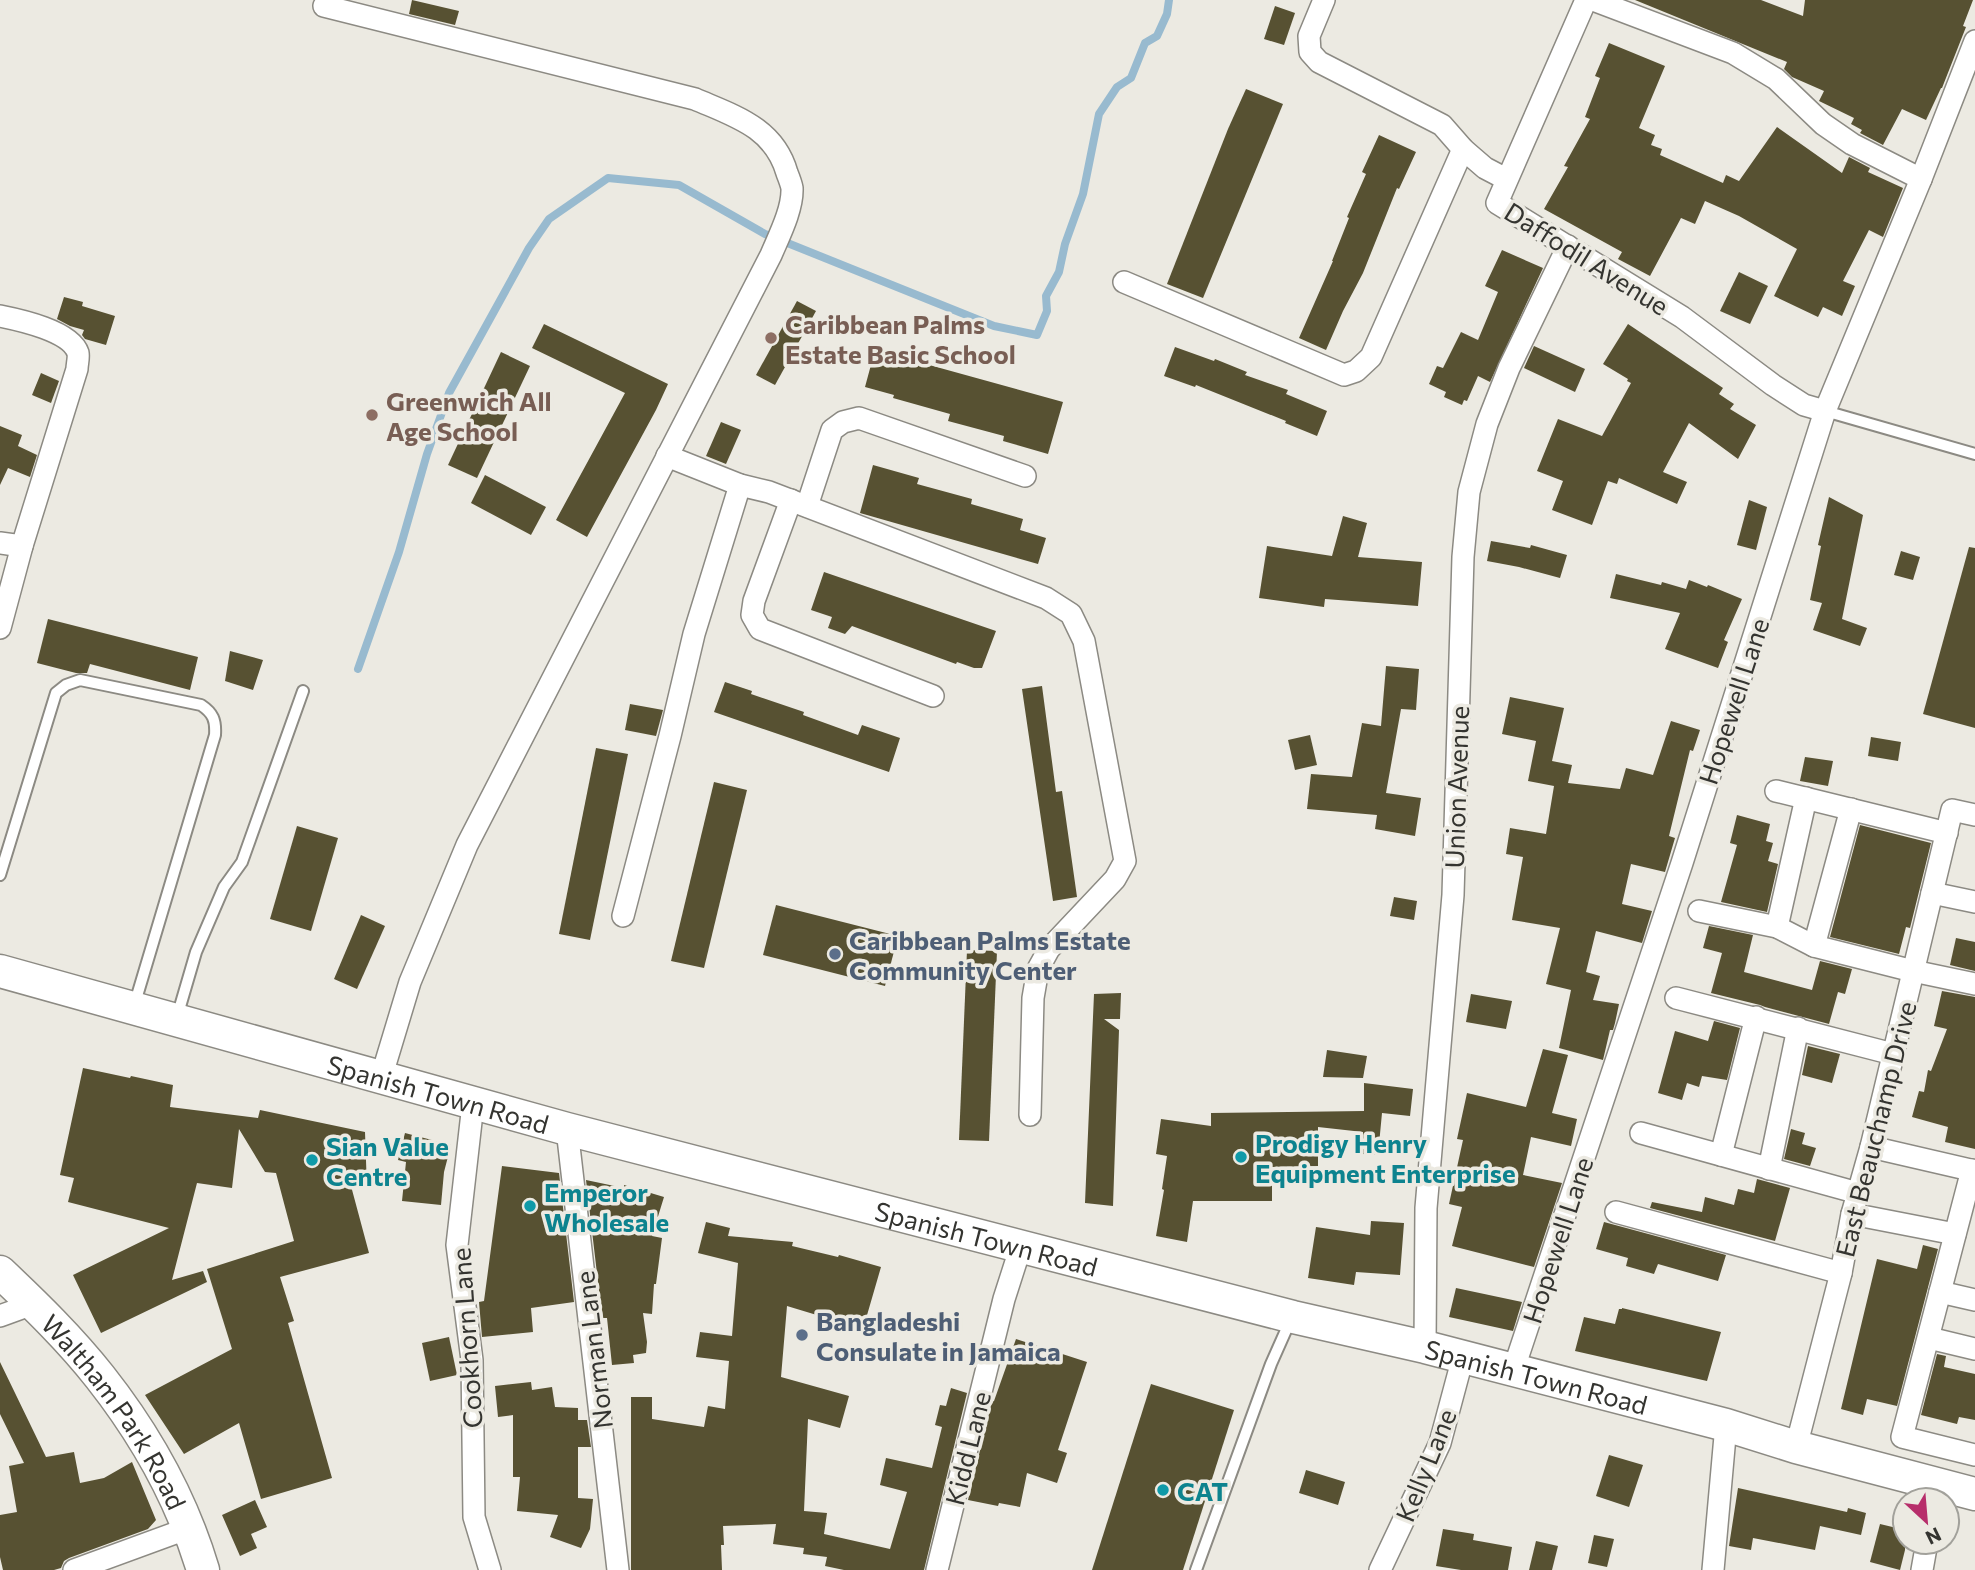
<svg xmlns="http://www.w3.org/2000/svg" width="1975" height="1570" viewBox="0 0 1975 1570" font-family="Commissioner,sans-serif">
	<rect width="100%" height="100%" fill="#eceae2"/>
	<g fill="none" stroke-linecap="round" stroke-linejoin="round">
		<polyline stroke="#98bacf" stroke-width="8" points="358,669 399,552 427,454 449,393 529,248 549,219 608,178 679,185 765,234 994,326 1037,335 1047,311 1046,296 1059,272 1065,244 1083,194 1099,114 1117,87 1131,78 1145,43 1157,36 1167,14 1169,0"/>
	</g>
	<g fill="#575132">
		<polygon points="412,0 459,11 455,25 409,14"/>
		<polygon points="1635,0 1761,0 1803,16 1805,0 1973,0 1963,26 1966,27 1942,88 1941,88 1926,120 1902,109 1883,145 1860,133 1862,130 1851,124 1854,118 1819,101 1824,91 1792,77 1784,69 1787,62"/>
		<polygon points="1275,6 1295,13 1284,45 1264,39"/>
		<polygon points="1609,43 1665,66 1639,128 1655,135 1651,145 1662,149 1660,155 1723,183 1726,175 1739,181 1777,127 1842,173 1849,157 1870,168 1868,172 1903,188 1883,237 1869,230 1843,281 1855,286 1842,316 1823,307 1818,317 1774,296 1797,249 1739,216 1705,201 1695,224 1681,218 1650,276 1618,259 1622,252 1544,209 1568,167 1564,166 1590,119 1585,117 1600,78 1595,76"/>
		<polygon points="1246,89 1283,104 1203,298 1167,284 1228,129"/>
		<polygon points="1379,135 1416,152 1399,189 1397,188 1363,273 1343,311 1326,350 1299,338 1333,261 1332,261 1349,218 1347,217 1366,174 1362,172"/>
		<polygon points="1502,250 1543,268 1490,382 1478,376 1467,401 1464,400 1462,405 1444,397 1446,392 1429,384 1437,366 1443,368 1461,332 1478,340 1498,292 1485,286"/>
		<polygon points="1739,272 1768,286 1750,324 1720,311"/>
		<polygon points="64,297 83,302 82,306 115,316 106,345 85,339 82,335 84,330 70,326 57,319"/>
		<polygon points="797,301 816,311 775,385 756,375"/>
		<polygon points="544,324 668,384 656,410 587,537 556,520 625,393 532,348"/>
		<polygon points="1628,324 1723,388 1719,394 1734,404 1730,409 1756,425 1738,459 1689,423 1663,472 1687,482 1677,504 1619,478 1617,484 1608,481 1592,525 1552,510 1563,481 1537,471 1558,419 1602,436 1631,383 1627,381 1628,379 1603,364"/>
		<polygon points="1534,346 1585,369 1575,392 1524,368"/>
		<polygon points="1175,347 1214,361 1215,359 1247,372 1245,375 1288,390 1286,394 1327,411 1317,436 1285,423 1286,421 1196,385 1195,387 1164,376"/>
		<polygon points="875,350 1063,402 1048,454 1003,441 1004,436 948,421 950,414 893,398 894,395 865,387"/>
		<polygon points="501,352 530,366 477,478 448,465"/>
		<polygon points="41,373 59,381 51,403 32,395"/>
		<polygon points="721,422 741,430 726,464 706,456"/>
		<polygon points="0,426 22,435 18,446 37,455 30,477 8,468 0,485"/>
		<polygon points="873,465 919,478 917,484 972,499 971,504 1023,519 1020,530 1046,538 1038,564 860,513"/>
		<polygon points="485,475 546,507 531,535 471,503"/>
		<polygon points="1829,497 1863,515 1842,619 1867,628 1860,646 1813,630 1822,603 1810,600 1821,546 1818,545"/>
		<polygon points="1749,500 1767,507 1756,550 1737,545"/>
		<polygon points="1343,516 1367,523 1358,557 1422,562 1418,606 1325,599 1324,607 1259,598 1267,546 1332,556"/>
		<polygon points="1491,541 1530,548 1531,545 1567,555 1560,578 1519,567 1487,561"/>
		<polygon points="1969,547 1975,548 1975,728 1923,714"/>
		<polygon points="1901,551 1920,557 1913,580 1894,575"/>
		<polygon points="824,572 996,631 982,668 974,668 957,662 956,664 852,626 845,634 828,628 832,617 811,610"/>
		<polygon points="1616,574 1661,585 1662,582 1686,589 1689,580 1707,587 1708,585 1742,599 1724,640 1728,642 1718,668 1665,649 1680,613 1610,598"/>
		<polygon points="48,619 198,657 190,690 90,664 87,673 76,673 37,663"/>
		<polygon points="230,651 263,660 253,690 225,681"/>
		<polygon points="1386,666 1419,669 1416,710 1401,709 1386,793 1421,798 1415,836 1375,829 1377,815 1307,809 1311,774 1352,777 1362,723 1381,726"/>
		<polygon points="725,682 752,691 751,694 804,712 803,715 858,735 862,725 900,738 889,772 714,712"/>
		<polygon points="1042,686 1056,792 1062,791 1077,897 1053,901 1022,689"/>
		<polygon points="1510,697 1564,708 1552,761 1572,765 1568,783 1620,789 1626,768 1653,775 1671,721 1700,730 1693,751 1690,750 1669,836 1675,838 1665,872 1631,864 1622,904 1652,911 1642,943 1596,931 1586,972 1600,976 1593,1000 1619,1004 1615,1023 1613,1030 1610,1030 1603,1060 1559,1048 1571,990 1546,984 1560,928 1512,920 1523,857 1506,854 1510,828 1546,834 1554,786 1528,781 1536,741 1502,734"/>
		<polygon points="630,704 663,710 656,736 625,730"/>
		<polygon points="1310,735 1317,765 1295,770 1288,740"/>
		<polygon points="1871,737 1901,742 1898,761 1868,756"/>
		<polygon points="596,748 628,754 590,940 559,934"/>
		<polygon points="1805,757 1833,761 1828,786 1800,781"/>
		<polygon points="714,782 747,790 704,968 671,961"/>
		<polygon points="1737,815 1770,824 1766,841 1773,843 1768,861 1778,864 1767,912 1721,902 1737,845 1730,843"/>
		<polygon points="1860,825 1931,843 1910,928 1906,927 1899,954 1830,937"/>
		<polygon points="297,826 338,838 311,931 270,919"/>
		<polygon points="1394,897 1417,901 1414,920 1390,916"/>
		<polygon points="776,905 898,936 885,986 763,955"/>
		<polygon points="361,915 385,926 357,989 334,979"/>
		<polygon points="1709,926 1753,935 1744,972 1812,990 1820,961 1852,969 1845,994 1838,992 1829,1024 1765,1007 1760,1005 1711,993 1722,953 1703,948"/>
		<polygon points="1956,938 1975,942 1975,971 1950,965"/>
		<polygon points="967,950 997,951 989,1141 959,1140"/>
		<polygon points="1942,991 1975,997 1975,1149 1945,1142 1948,1127 1912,1117 1919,1091 1924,1092 1928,1070 1931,1071 1947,1029 1934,1026"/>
		<polygon points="1121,993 1120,1019 1104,1019 1119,1030 1113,1206 1085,1203 1094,994"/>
		<polygon points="1471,994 1512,1001 1506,1029 1466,1022"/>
		<polygon points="1714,1021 1740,1028 1727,1080 1702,1076 1699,1087 1687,1083 1682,1100 1658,1093 1675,1031 1708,1041"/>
		<polygon points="1808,1046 1840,1054 1832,1083 1802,1075"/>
		<polygon points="1543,1049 1568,1055 1552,1113 1577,1119 1571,1146 1531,1137 1523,1175 1562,1183 1534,1267 1452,1246 1462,1207 1449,1204 1463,1140 1457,1139 1467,1093 1526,1107"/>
		<polygon points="1327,1050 1367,1056 1363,1078 1323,1077"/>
		<polygon points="83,1068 130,1078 131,1076 173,1085 170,1107 258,1118 260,1110 365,1132 367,1189 351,1186 369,1253 280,1277 294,1321 288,1323 332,1478 261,1499 239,1423 184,1454 145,1395 232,1349 207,1269 294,1241 276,1173 265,1172 239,1129 232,1188 197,1183 172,1280 203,1271 207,1282 101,1333 73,1275 169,1228 68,1202 74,1178 60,1175"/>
		<polygon points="1364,1083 1413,1089 1410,1116 1382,1113 1378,1155 1363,1154 1363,1132 1318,1127 1318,1166 1272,1167 1272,1201 1193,1201 1187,1242 1156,1236 1164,1190 1162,1189 1167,1156 1156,1154 1161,1119 1211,1126 1211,1113 1364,1111"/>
		<polygon points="1791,1129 1805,1133 1802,1144 1816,1148 1810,1166 1784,1159"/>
		<polygon points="405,1133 451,1145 444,1172 441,1205 402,1201 406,1162 398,1160"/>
		<polygon points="502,1166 559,1173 574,1302 531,1308 533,1332 482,1337 479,1302 484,1301"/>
		<polygon points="1757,1179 1790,1188 1775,1241 1650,1208 1652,1202 1702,1212 1705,1197 1734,1205 1738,1189 1754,1193"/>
		<polygon points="586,1180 624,1188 624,1185 664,1197 652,1236 662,1238 656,1284 654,1284 652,1314 643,1313 647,1342 646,1353 633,1355 634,1363 612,1365 607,1318 603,1318 600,1299"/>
		<polygon points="1371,1221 1404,1223 1400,1275 1356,1272 1354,1285 1308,1278 1316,1227 1370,1235"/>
		<polygon points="706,1222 730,1228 728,1236 793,1242 792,1246 838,1257 839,1255 881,1267 863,1329 787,1306 781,1377 849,1396 840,1428 808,1419 804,1511 827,1513 824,1534 890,1549 907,1492 880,1485 886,1458 932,1468 942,1427 935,1425 940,1405 946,1406 951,1388 967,1393 924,1570 844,1570 825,1566 827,1557 803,1554 804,1548 773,1544 776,1524 723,1526 724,1545 721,1545 722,1570 631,1570 631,1397 652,1397 652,1419 704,1427 708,1406 725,1409 729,1361 696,1357 700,1332 732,1336 738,1263 698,1253"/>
		<polygon points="1604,1222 1726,1255 1718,1281 1658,1264 1654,1274 1626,1266 1628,1258 1596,1249"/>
		<polygon points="1923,1245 1938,1249 1897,1406 1867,1399 1863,1415 1841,1409 1877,1259 1917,1269"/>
		<polygon points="1456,1288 1522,1302 1513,1331 1449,1317"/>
		<polygon points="1622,1308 1721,1332 1707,1381 1575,1351 1584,1317 1615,1324 1619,1309 1622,1309"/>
		<polygon points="449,1337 457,1375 430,1381 422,1343"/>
		<polygon points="1016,1339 1087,1362 1058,1450 1067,1453 1057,1483 1027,1473 1020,1507 999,1503 998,1506 968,1500 992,1401 994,1401"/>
		<polygon points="1937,1354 1946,1356 1944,1367 1975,1374 1975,1420 1959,1417 1957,1424 1921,1415"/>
		<polygon points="0,1362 46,1457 74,1452 80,1483 104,1478 132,1462 156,1520 148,1529 69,1558 64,1561 61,1568 54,1570 3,1570 0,1557 0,1515 17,1512 9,1466 24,1463 0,1414"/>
		<polygon points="531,1382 532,1390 552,1387 555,1407 578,1408 578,1420 587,1420 591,1447 578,1447 578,1498 593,1499 590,1529 581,1548 550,1537 558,1515 517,1511 520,1477 513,1477 513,1415 498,1417 495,1386"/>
		<polygon points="1151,1384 1234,1410 1183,1570 1092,1570"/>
		<polygon points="1609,1455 1643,1465 1629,1507 1596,1496"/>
		<polygon points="1306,1470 1345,1482 1338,1505 1299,1493"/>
		<polygon points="1738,1488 1847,1512 1848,1508 1866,1513 1861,1535 1820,1526 1815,1550 1753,1538 1751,1550 1729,1546"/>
		<polygon points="255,1500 267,1527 251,1534 257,1548 240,1556 222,1515"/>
		<polygon points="1880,1524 1905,1530 1905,1550 1900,1570 1870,1562"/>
		<polygon points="1443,1529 1474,1534 1473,1540 1512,1547 1508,1570 1461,1570 1436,1566"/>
		<polygon points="1594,1535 1614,1539 1607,1567 1588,1563"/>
		<polygon points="1536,1541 1558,1546 1552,1570 1529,1570"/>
	</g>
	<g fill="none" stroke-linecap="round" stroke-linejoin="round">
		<g stroke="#8c8a83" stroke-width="14">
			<g id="lane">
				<polyline points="1825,411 1975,454"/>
				<path d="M0 875 56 693 66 685 80 680 201 705C213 713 216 720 215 735L134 1006"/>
				<polyline points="177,1017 196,952 224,887 242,862 303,691"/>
				<polyline points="1196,1570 1271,1364 1291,1319"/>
			</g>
		</g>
		<g stroke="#8c8a83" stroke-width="24">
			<g id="street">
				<polyline points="1324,0 1309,36 1310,52 1319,62 1442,125 1463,149 1485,168 1506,179"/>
				<polyline points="1586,0 1497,203 1682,317 1773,385 1804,405 1825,411"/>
				<polyline points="1593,0 1733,53 1776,79 1823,124 1852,144 1921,179"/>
				<path d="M324 6 695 99C734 116 774 127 787 173 789 178 791 183 792 188 793 209 779 236 771 255L467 845 410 982 381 1078"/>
				<polyline points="1124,282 1344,375 1356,371 1371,357 1463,149"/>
				<path d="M0 316C20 320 71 331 78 353 79 358 77 364 77 369L22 546 0 628"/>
				<polyline points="667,456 740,485 769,492 1046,598 1071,614 1084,641 1125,861 1115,879 1049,949 1038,969 1033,998 1030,1115"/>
				<polyline points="791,500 754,601 752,615 760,629 933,696"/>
				<polyline points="807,506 832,430 843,422 859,418 1025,476"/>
				<polyline points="0,543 22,546"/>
				<polyline points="1776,791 1947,833"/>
				<polyline points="1932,893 1975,902"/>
				<polyline points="1699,911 1777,927 1814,946 1913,971 1975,984"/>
				<polyline points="623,916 670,736 694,634 740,485"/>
				<polyline points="1777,927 1806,798"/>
				<polyline points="1814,946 1851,809"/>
				<polyline points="1676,998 1893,1054"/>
				<polyline points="473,1104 457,1245 472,1360 474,1517 490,1570"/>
				<polyline points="567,1129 618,1570"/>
				<polyline points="1641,1133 1858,1193"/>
				<polyline points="1871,1147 1975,1171"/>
				<polyline points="1721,1155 1756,1017"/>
				<polyline points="1769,1169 1798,1028"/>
				<polyline points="1972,1170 1902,1437 1975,1455"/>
				<polyline points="1616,1212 1841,1273"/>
				<polyline points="1852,1214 1955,1234"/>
				<polyline points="1940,1292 1975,1300"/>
				<polyline points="0,1316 33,1304"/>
				<polyline points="1929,1338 1975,1349"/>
				<polyline points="1425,1347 1426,1208 1453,895 1463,557 1469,492 1487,424 1509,368 1568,246"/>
				<polyline points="1513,1371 1682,863 1825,411 1921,179 1975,41"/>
				<polyline points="1796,1447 1841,1273 1852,1214 1871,1147 1952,810 1975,815"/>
				<polyline points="74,1570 189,1528"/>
				<polyline points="937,1570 1004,1299 1021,1246"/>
				<polyline points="1380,1570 1440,1443 1463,1357"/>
				<polyline points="1713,1570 1726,1425"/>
				<polyline points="1922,1570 1927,1542"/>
			</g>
		</g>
		<g stroke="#8c8a83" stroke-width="35">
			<g id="secondary">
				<path id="s1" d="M0 971 567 1129 1293 1317 1425 1347 1726 1425 1796 1447 1975 1494"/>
				<path id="s2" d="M0 1272C35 1305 70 1339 100 1377 145 1434 182 1500 203 1570"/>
			</g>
		</g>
		<use href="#lane" stroke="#fff" stroke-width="10"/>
		<use href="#street" stroke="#fff" stroke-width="21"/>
		<use href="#secondary" stroke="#fff" stroke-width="32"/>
	</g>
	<g fill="#8d6e63" stroke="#eceae2" stroke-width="2.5">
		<circle cx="771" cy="338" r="7"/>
		<circle cx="372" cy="415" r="7"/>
	</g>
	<g fill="#5c6f8a" stroke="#eceae2" stroke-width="2.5">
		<circle cx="835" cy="954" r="7"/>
		<circle cx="802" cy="1335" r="7"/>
	</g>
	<g fill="#0f9aa8" stroke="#eceae2" stroke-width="2.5">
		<circle cx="1241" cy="1157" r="7"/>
		<circle cx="312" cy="1160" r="7"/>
		<circle cx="530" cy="1206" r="7"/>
		<circle cx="1163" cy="1490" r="7"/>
	</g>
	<g text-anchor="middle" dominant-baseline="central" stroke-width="7" stroke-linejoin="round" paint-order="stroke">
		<g font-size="26" fill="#343430" stroke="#eceae2">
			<text transform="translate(1587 258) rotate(32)">Daffodil Avenue</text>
			<text transform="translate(1733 701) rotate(-72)">Hopewell Lane</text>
			<text transform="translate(1456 787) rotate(-88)">Union Avenue</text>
			<text stroke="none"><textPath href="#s1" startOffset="455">Spanish Town Road</textPath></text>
			<text transform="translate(1875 1129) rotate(-76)">East Beauchamp Drive</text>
			<text stroke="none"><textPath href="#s1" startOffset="1022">Spanish Town Road</textPath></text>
			<text transform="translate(1557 1240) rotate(-72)">Hopewell Lane</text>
			<text transform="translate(466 1338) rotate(-94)">Cookhorn Lane</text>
			<text transform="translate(593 1350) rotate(-97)">Norman Lane</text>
			<text stroke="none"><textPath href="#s1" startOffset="1589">Spanish Town Road</textPath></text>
			<text stroke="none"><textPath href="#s2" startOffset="182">Waltham Park Road</textPath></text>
			<text transform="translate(967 1448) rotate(-76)">Kidd Lane</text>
			<text transform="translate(1425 1465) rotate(-68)">Kelly Lane</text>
		</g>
		<g font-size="26" font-weight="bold" fill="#785e54" stroke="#eceae2" text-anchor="start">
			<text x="785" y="323">Caribbean Palms<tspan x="785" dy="30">Estate Basic School</tspan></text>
			<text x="386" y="400">Greenwich All<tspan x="386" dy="30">Age School</tspan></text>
		</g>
		<g font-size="26" font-weight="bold" fill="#4e5e75" stroke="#eceae2" text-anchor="start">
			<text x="849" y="939">Caribbean Palms Estate<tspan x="849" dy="30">Community Center</tspan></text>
			<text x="816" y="1320">Bangladeshi<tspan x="816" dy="30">Consulate in Jamaica</tspan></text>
		</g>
		<g font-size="26" font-weight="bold" fill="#0d838f" stroke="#eceae2" text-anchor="start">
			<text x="1255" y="1142">Prodigy Henry<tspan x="1255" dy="30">Equipment Enterprise</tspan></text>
			<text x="326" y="1145">Sian Value<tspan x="326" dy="30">Centre</tspan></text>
			<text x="544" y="1191">Emperor<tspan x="544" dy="30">Wholesale</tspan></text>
			<text x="1177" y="1490">CAT</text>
		</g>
	</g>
	<g transform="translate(1926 1521) rotate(154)"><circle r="33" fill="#eceae2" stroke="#a2a19b" stroke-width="2"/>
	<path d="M0-5L12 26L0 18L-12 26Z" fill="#b72e6b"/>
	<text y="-10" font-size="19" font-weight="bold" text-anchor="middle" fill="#343430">N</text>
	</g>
</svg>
